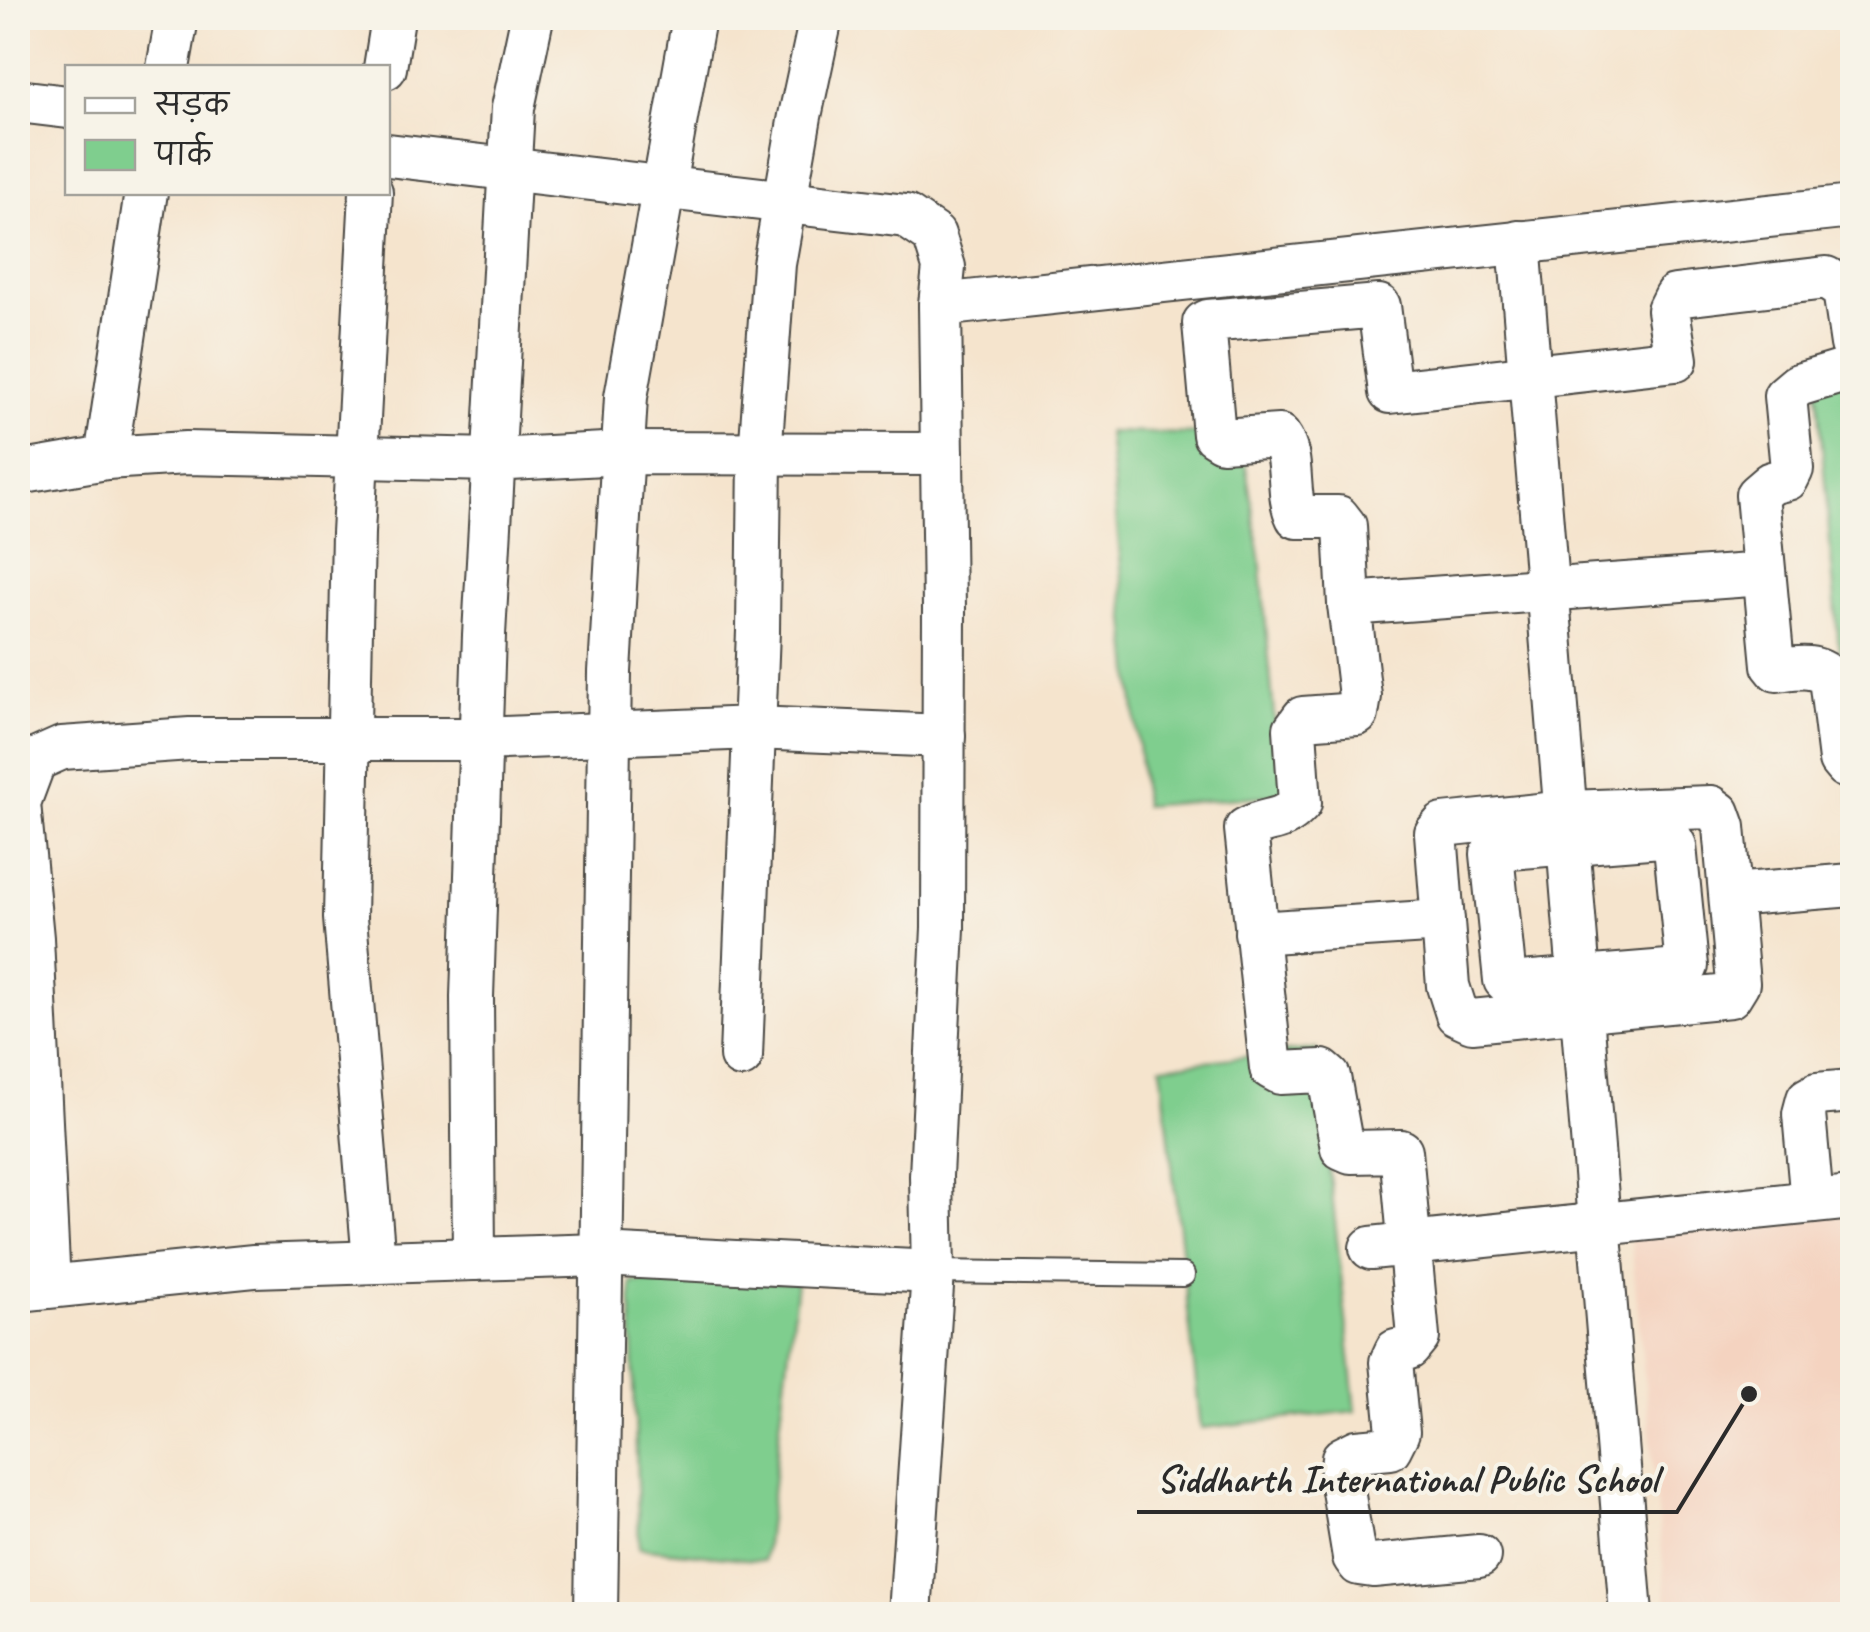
<svg xmlns="http://www.w3.org/2000/svg" width="1870" height="1632" viewBox="0 0 1870 1632" font-family="Caveat,'Playpen Sans Deva',sans-serif">
	<rect width="100%" height="100%" fill="#f7f3e8"/>
	<filter id="ink" filterUnits="userSpaceOnUse"><feTurbulence type="fractalNoise" baseFrequency=".01" numOctaves="2"/><feDisplacementMap in="SourceGraphic" scale="20" xChannelSelector="R" yChannelSelector="G"/><feConvolveMatrix kernelMatrix="1 2 1 2 8 2 1 2 1" color-interpolation-filters="sRGB"/></filter>
	<filter id="wash" filterUnits="userSpaceOnUse"><feTurbulence type="fractalNoise" baseFrequency=".0048" numOctaves="4" result="noise"/><feDisplacementMap in="SourceGraphic" scale="40" xChannelSelector="R" yChannelSelector="G"/><feGaussianBlur stdDeviation="2.25" result="paint"/><feColorMatrix in="noise" values="0 0 0 0 0 0 0 0 0 0 0 0 0 0 0 0 0 1.4 0 .05"/><feComposite in="paint" operator="in"/></filter>
	<g filter="url(#wash)">
		<rect width="100%" height="100%" fill="#f5e4cd"/>
		<polygon fill="#f4d3c0" points="1852,1204 1852,1614 1668,1614 1629,1222"/>
		<g fill="#7fce8e" stroke="#557c5c" stroke-width="2.5">
			<polygon points="1852,361 1852,805 1815,364"/>
			<polygon points="1240,429 1260,557 1277,750 1287,794 1144,806 1108,432 1187,434"/>
			<polygon points="1316,1049 1356,1411 1201,1428 1161,1066"/>
			<polygon points="631,1282 797,1282 764,1561 639,1548"/>
		</g>
	</g>
	<g filter="url(#ink)">
		<g fill="none" stroke-linecap="round" stroke-linejoin="round">
			<g stroke="#494743" stroke-width="26">
				<polyline id="lane" points="933,1272 1183,1275"/>
			</g>
			<g stroke="#494743" stroke-width="46">
				<g id="street">
					<polyline points="168,68 177,18"/>
					<polyline points="385,68 393,18"/>
					<polyline points="18,101 68,107"/>
					<polyline points="388,155 906,216 934,235 944,267 940,305"/>
					<polyline points="371,192 353,533 345,918 374,1261"/>
					<polyline points="1519,242 1631,1614"/>
					<path d="M1852 361 1851 369 1798 385 1785 396 1792 469 1787 479 1771 483 1757 495 1773 665 1777 670C1795 668 1816 663 1830 678L1840 760 1845 766 1852 765"/>
					<polyline points="106,458 186,453 493,460 623,453 942,454"/>
					<polyline points="18,473 106,458 146,192"/>
					<path d="M1349 604 1345 526 1338 517H1297C1285 492 1296 459 1279 436L1222 440 1214 435 1204 323 1208 321 1379 306 1390 392 1676 360 1668 310 1675 296 1826 278 1844 290 1852 344"/>
					<polygon points="1711,807 1719,813 1724,827 1738,983 1730,996 1472,1021 1457,1014 1448,986 1436,833 1443,825 1566,812"/>
					<polygon points="1661,836 1670,837 1675,846 1687,966 1680,970 1509,984 1505,980 1492,854 1497,849"/>
					<polyline points="1731,895 1852,885"/>
					<polyline points="1256,933 1443,921"/>
					<polyline points="741,1056 758,631 760,455 774,264 800,116 821,18"/>
					<polyline points="1812,1202 1804,1114 1808,1099 1817,1094 1852,1091"/>
					<polyline points="1371,1248 1852,1198"/>
					<polyline points="474,1259 472,997 484,635 513,108 532,18"/>
					<polyline points="49,1286 32,938 19,803 35,760 62,748 190,739 481,739 754,728 944,736"/>
					<polyline points="18,1290 254,1266 601,1255 933,1272"/>
					<path d="M1479 1556 1373 1566 1359 1564 1354 1557 1341 1478 1343 1458 1357 1451 1390 1448 1398 1432 1391 1362 1396 1351 1409 1348 1418 1337 1401 1151 1351 1152 1342 1148 1329 1077 1322 1071 1280 1073 1271 1068 1246 829C1269 816 1280 825 1300 803L1295 729 1303 718 1357 714 1360 696 1349 604 1764 574"/>
					<polyline points="596,1614 610,672 626,397 694,18"/>
					<polyline points="910,1614 933,1272 931,1176 943,928 944,609 940,305 1852,207"/>
				</g>
			</g>
			<use href="#lane" stroke="#fff" stroke-width="22"/>
			<use href="#street" stroke="#fff" stroke-width="42"/>
		</g>
	</g>
	<path fill="none" stroke="#2b2b2b" stroke-width="4" d="M1749 1394L1677 1512H1137"/>
	<circle fill="#2b2b2b" stroke="#f7f3e8" stroke-width="4" cx="1749" cy="1394" r="10"/>
	<g font-size="38" text-anchor="middle" font-weight="bold" fill="#2b2b2b" stroke="#f7f3e8" stroke-width="8" stroke-linejoin="round" paint-order="stroke">
		<text x="1407" y="1492">Siddharth International Public School</text>
	</g>
	<rect width="1870" height="1632" fill="none" stroke="#f7f3e8" stroke-width="60"/>
	<rect x="65" y="65" width="325" height="130" fill="#f7f3e8" stroke="#a5a39c" stroke-width="2.5"/>
	<rect x="85" y="98" width="50" height="15" fill="#ffffff" stroke="#a5a39c" stroke-width="2.5"/>
	<text x="155" y="115" font-size="30" fill="#2b2b2b">सड़क</text>
	<rect x="85" y="140" width="50" height="30" fill="#7fce8e" stroke="#a5a39c" stroke-width="2.5"/>
	<text x="155" y="165" font-size="30" fill="#2b2b2b">पार्क</text>
</svg>
